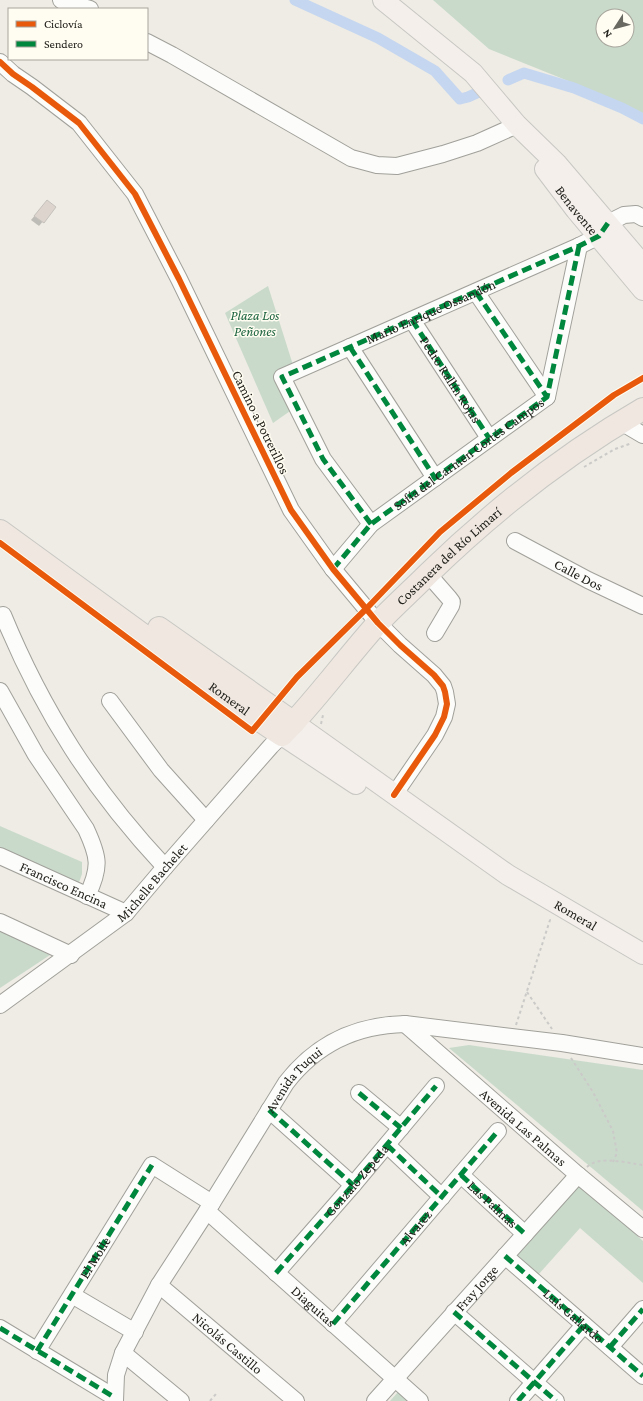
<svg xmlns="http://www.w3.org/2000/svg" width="643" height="1401" viewBox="0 0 643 1401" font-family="'Crimson Pro',serif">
	<rect width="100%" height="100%" fill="#eeece4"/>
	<g fill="#c9dacb" fill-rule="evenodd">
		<path d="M433 0H643V115L613 99 489 49ZM603 16H627V40H603Z"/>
		<polygon points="268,286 293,365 277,374 293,409 273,423 225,313"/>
		<polygon points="0,826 82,862 82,874 78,885 0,851"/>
		<polygon points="0,931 50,955 0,988"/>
		<polygon points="469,1045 643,1070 643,1211 449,1048"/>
		<polygon points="579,1184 643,1241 643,1283 580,1228 538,1275 516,1256"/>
		<polygon points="398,1392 408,1401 390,1401"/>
	</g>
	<polygon fill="#0003" points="47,201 55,207 39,226 31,220"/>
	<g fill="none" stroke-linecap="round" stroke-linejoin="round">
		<g stroke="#c5d6f0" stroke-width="11">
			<polyline points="295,0 378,38 435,71 460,99 468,97 479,92"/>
			<polyline points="508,80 524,73 574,88 622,108 643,119"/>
		</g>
	</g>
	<polygon fill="#ded4ce" stroke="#c5c1bc" points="47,200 56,207 44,223 34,216"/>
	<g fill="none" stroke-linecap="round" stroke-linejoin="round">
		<g stroke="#a1a09a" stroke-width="18">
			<g id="minor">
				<path d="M61 0C71 8 79 5 90 9"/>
				<polyline points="147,42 172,55 351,158 377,165 397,166 443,154 477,143 517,125"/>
				<polyline points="0,62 13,74 32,87 79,123 135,194 179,279 291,510 333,569 378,623 400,645 434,675 443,686 445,692 447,704 444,717 435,735 394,795"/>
				<polyline points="476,292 547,397"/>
				<polyline points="412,320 489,438"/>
				<polyline points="350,347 435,478"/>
				<polyline points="621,422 643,435"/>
				<path id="s1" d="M371 524 323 459 282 377 579 246 599 236 608 223 624 215 636 214 643 218"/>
				<path id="s2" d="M515 541 588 580 643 606"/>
				<path id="s3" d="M333 569 371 524 547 397 579 246"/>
				<polyline points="428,574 449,598 452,602 451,606 435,633"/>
				<path d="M3 615C43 712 93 790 165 867"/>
				<path d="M0 691 36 755 86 829C99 857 101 867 87 896"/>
				<polyline points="110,701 161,770 206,820"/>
				<path id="s4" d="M0 856 126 913"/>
				<polyline points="0,922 71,955"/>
				<path id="s5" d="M0 1005 126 913 165 867 271 746 282 735"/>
				<path id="s6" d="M405 1024 578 1175 643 1229"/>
				<polyline points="359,1093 401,1128"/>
				<polyline points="269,1110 353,1185"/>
				<polyline points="387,1145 442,1197"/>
				<path id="s7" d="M461 1175 525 1234"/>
				<path id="s8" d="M207 1211 420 1401"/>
				<path id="s9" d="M505 1256 643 1376"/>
				<path id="s10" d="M276 1273 353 1185 436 1086"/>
				<path id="s11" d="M159 1285 296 1401"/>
				<polyline points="72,1295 135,1332"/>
				<polyline points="454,1312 556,1401"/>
				<path id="s12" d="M333 1324 498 1131"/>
				<polyline points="0,1328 114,1397"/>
				<polyline points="610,1347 643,1309"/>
				<path id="s13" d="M37 1351 152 1165 212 1203"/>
				<polyline points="123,1353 181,1401"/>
				<path id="s14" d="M115 1401 116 1375 123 1353 159 1285 207 1211 286 1083C316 1044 355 1025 405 1024L562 1043 643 1056"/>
				<path id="s15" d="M375 1401 578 1175"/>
				<polyline points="518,1401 584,1325"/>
			</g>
		</g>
		<g stroke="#c8c7c3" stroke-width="22">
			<g id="major">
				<polyline points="383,0 473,73 517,125 557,164 643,265"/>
				<path id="s16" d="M545 169 576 210 643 290"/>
				<path id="s17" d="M294 723 508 875 643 954"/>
				<polyline points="282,735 356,784"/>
			</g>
		</g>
		<g stroke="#c8c7c3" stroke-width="24">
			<g id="highway">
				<path id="s18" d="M0 531 261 721 282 735C316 700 345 660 377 624 394 606 412 590 429 573 494 510 565 454 643 409"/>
				<polyline points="159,628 294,723"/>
			</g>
		</g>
		<g stroke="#cbcac8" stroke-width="2" stroke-dasharray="3 3" stroke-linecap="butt">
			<polyline points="584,467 615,449 632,443"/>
			<polyline points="321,724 323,715"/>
			<polyline points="527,992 552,1029"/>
			<polyline points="516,1025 550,920 549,917"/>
			<polyline points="571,1058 593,1092 613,1131 617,1153 613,1162"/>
			<path d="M587 1167C599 1155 627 1163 643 1165"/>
			<polyline points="210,1401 216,1394"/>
		</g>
		<use href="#minor" stroke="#fcfcfb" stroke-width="16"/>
		<use href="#major" stroke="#f4efeb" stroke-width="20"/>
		<use href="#highway" stroke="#efe7e0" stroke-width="22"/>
		<g stroke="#00873e" stroke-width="5" stroke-dasharray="10 5" stroke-linecap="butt">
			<polyline points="476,292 547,397"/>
			<path id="s19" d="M412 320 489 438"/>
			<polyline points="350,347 435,478"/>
			<polyline points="371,524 323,459 282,377 579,246 599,236 608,223"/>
			<polyline points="333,569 371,524 547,397 579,246"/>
			<polyline points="359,1093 401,1128"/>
			<polyline points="269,1110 353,1185"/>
			<polyline points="387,1145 442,1197"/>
			<polyline points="461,1175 525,1234"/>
			<polyline points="505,1256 643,1376"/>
			<polyline points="276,1273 353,1185 436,1086"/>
			<polyline points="454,1312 556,1401"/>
			<polyline points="333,1324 498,1131"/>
			<polyline points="0,1328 114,1397"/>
			<polyline points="610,1347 643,1309"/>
			<polyline points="37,1351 152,1165"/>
			<polyline points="518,1401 584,1325"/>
		</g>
		<g stroke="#fffdf2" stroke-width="8">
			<g id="cycleway">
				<polyline points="0,62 13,74 32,87 79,123 135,194 179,279 291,510 333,569 378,623 400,645 434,675 443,686 445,692 447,704 444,717 435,735 394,795"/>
				<polyline points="0,543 252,731 297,677 367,608 440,532 511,473 614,395 643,378"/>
			</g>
		</g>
		<use href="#cycleway" stroke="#e8590c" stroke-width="6"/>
	</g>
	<g text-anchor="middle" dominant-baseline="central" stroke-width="3" stroke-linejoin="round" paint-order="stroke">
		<g font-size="14" fill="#22211b" stroke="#fffdf2">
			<text stroke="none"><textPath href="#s16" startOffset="52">Benavente</textPath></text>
			<text stroke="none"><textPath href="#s1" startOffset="335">Mario Enrique Ossandón</textPath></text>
			<text stroke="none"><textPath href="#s19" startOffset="71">Pedro Rallín Rojas</textPath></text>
			<text transform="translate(261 422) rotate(64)">Camino a Potrerillos</text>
			<text stroke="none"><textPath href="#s3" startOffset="179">Sofía del Carmen Cortés Campos</textPath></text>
			<text stroke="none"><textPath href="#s18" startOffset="593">Costanera del Río Limarí</textPath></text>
			<text stroke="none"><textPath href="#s2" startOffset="72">Calle Dos</textPath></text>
			<text stroke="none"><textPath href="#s18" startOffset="284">Romeral</textPath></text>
			<text stroke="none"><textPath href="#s5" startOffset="196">Michelle Bachelet</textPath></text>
			<text stroke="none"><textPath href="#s4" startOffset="70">Francisco Encina</textPath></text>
			<text stroke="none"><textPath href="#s17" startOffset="341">Romeral</textPath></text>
			<text stroke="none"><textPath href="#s14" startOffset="372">Avenida Tuqui</textPath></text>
			<text stroke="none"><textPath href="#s6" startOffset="157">Avenida Las Palmas</textPath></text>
			<text stroke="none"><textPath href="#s10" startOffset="123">Gonzalo Zepeda</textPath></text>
			<text stroke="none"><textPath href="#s7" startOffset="43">Las Palmas</textPath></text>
			<text stroke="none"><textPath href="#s12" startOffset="127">Alvarez</textPath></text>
			<text stroke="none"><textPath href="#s13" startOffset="110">El Molle</textPath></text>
			<text stroke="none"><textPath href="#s15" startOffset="152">Fray Jorge</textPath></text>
			<text stroke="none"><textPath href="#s8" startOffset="143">Diaguitas</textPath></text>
			<text stroke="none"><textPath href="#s9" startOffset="91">Luis Gallardo</textPath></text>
			<text stroke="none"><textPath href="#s11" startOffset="90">Nicolás Castillo</textPath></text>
		</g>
		<g font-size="14" font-style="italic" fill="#1c643f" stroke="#fffdf2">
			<text x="255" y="315">Plaza Los<tspan x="255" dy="16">Peñones</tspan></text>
		</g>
	</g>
	<rect x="8" y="8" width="140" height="52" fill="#fffdf2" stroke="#a7a59c"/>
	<rect x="16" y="21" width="20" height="6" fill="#e8590c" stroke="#a7a59c"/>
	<text x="44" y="28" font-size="12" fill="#22211b">Ciclovía</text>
	<rect x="16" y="41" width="20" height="6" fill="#00873e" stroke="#a7a59c"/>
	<text x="44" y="48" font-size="12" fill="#22211b">Sendero</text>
	<g transform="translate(615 28) rotate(234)"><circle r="19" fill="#fffdf2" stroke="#a7a59c"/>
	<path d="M0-3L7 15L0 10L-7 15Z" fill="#696861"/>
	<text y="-6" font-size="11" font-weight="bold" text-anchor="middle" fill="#22211b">N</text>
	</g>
</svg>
